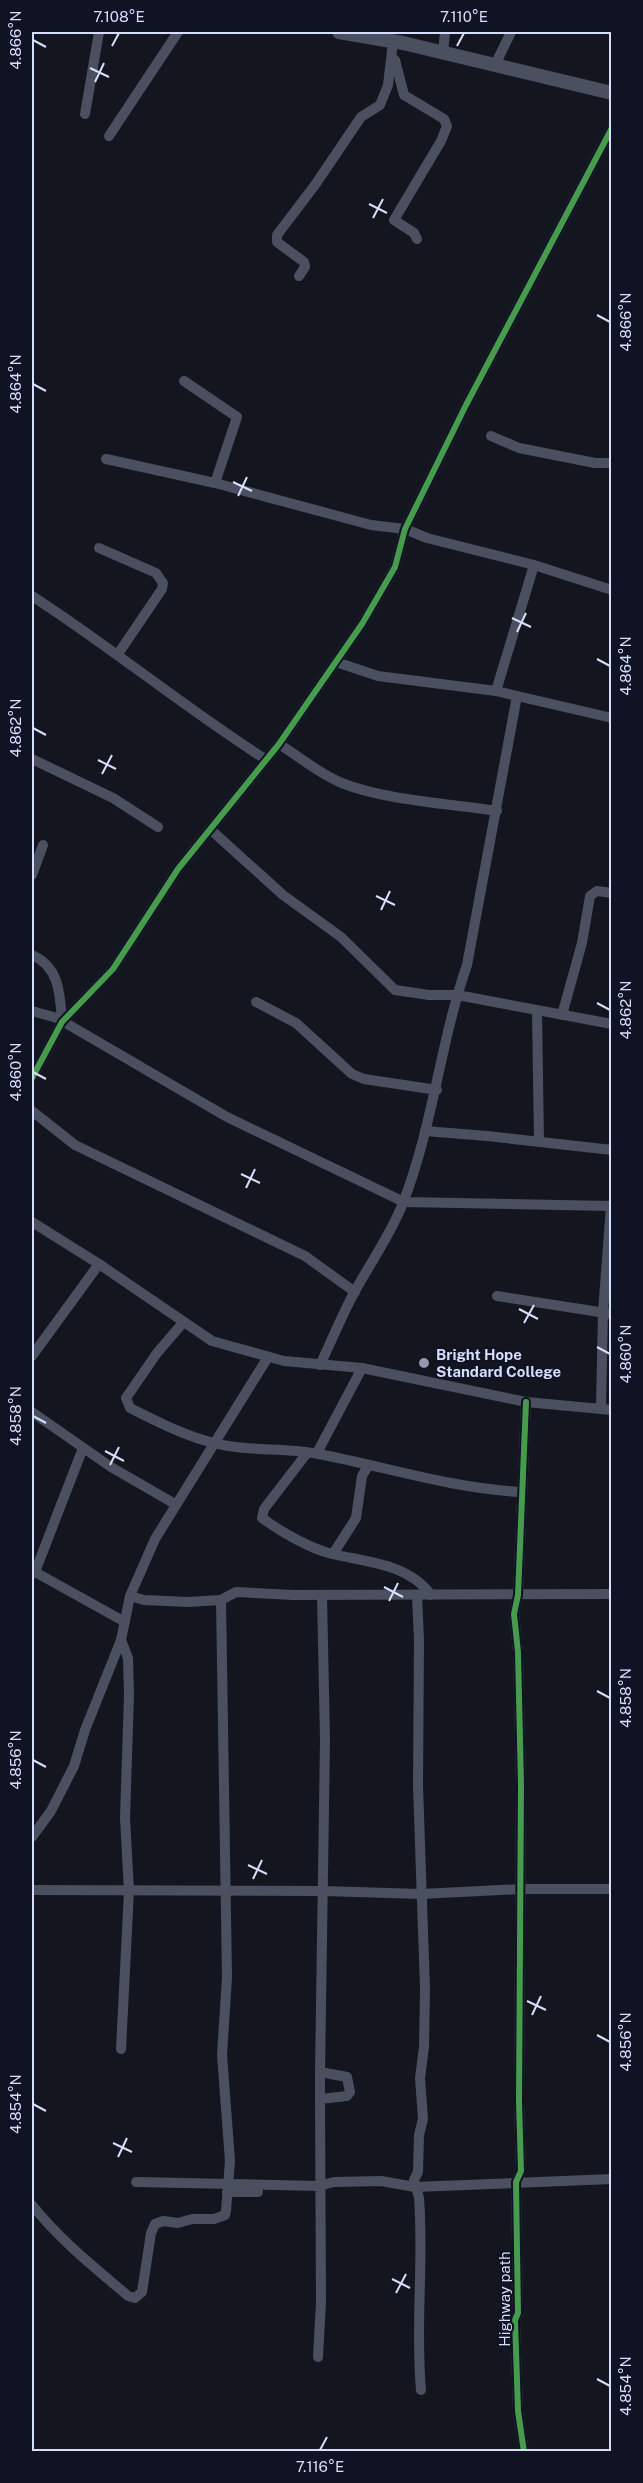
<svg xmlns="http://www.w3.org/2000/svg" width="643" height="2483" viewBox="0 0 643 2483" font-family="'Public Sans',sans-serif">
	<rect width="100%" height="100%" fill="#14161f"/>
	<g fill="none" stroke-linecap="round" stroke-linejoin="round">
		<g stroke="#4a505f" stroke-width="10">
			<polyline points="443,53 445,32"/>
			<polyline points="395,60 404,95 444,119 447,126 441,141 394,220 414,233 417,239"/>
			<polyline points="495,65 511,32"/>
			<polyline points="85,114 99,32"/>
			<polyline points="109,136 178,32"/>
			<polyline points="299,276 305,267 304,262 277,242 277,235 315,185 361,117 380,105 388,85 393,42"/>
			<polyline points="184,381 237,417 215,483"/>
			<polyline points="491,436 519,448 595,463 612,463"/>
			<polyline points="106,459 215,483 371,525 405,529 427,538 534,565 612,590"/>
			<polyline points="99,548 156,573 163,583 162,589 118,654"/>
			<path d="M32 596C111 647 185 708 265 759"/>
			<polyline points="336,662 378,676 496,691 612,718"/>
			<polyline points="496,691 534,565"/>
			<path d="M279 744C300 757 319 774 342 783 383 800 452 804 497 811"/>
			<polyline points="32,759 113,798 158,827"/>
			<polyline points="211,830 283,895 341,937 395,990 429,995 457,995 612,1024"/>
			<polyline points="32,875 43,845"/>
			<path d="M32 955C60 967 60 995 62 1022"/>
			<polyline points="256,1002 296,1023 352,1074 364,1079 437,1090"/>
			<polyline points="32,1011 57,1018 227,1117 404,1202 612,1206"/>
			<polyline points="537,1011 539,1142"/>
			<polyline points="562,1015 582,943 590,896 597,891 612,893"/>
			<polyline points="32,1078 62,1022 113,969 178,869 279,744 362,624 395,567 405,529 466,405 612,128"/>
			<polyline points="32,1111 75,1145 305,1256 355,1292"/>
			<polyline points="425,1131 487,1136 612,1150"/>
			<polyline points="32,1222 99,1264 212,1341 284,1361 362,1368 526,1402 612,1410"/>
			<polyline points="497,1296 612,1314"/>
			<path d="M182 1324 157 1353 126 1398 130 1408C157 1421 184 1436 214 1443 247 1452 285 1447 319 1454 386 1467 451 1488 520 1492"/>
			<polyline points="32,1356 99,1264"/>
			<path d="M320 1365C332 1340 342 1315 355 1291 371 1262 391 1234 403 1203 433 1126 440 1043 467 965L517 696"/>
			<polyline points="601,1407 603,1312 611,1206"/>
			<polyline points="32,1412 111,1467 175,1504"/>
			<path d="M307 1453 264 1509 262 1518C281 1532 309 1548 332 1554 367 1562 409 1564 431 1595"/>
			<polyline points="317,1453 362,1368"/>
			<polyline points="333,1554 356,1518 362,1476 368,1466"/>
			<polyline points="35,1572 125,1622"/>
			<polyline points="32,1574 35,1572 83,1448"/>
			<path d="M417 1595 419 1640 418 1786 425 1988 424 2047 420 2078 423 2119 419 2135 418 2172 414 2180C415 2187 418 2192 419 2198 424 2262 415 2326 421 2390"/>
			<polyline points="130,1596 144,1600 188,1602 221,1600 236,1592 293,1595 612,1594"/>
			<polyline points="121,1640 128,1658 129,1695 125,1818 129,1891 121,2049"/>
			<polyline points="32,1837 51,1811 74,1766 85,1730 121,1640 130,1596 155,1539 268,1357"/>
			<polyline points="32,1890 323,1891 421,1894 521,1889 612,1889"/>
			<polyline points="320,2099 320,2072"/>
			<polyline points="136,2182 319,2186 334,2182 381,2181 415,2187 612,2179"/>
			<polyline points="227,2192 258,2192"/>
			<path d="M32 2205C60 2240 94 2267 128 2296L135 2298 142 2292 151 2233 155 2224 163 2221 178 2223 192 2219H214L225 2215 226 2211 230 2161 222 2055 227 1977 221 1600"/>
			<polyline points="318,2357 321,2302 320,2099 347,2096 350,2092 347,2077 320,2072 325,1740 322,1595"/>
			<polyline points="524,2452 518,2411 515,2320 518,2313 516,2182 521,2171 519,2102 521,1785 518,1652 514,1614 518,1595 526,1402"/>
		</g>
		<polyline stroke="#4a505f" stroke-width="14" points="339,32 403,43 612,93"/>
		<g stroke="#101323" stroke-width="10">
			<g id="cycleway">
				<polyline points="32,1078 62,1022 113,969 178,869 279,744 362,624 395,567 405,529 466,405 612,128"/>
				<polyline points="524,2452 518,2411 515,2320 518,2313 516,2182 521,2171 519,2102 521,1785 518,1652 514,1614 518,1595 526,1402"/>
			</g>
		</g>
		<use href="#cycleway" stroke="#469c4c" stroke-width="6"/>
	</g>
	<path fill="none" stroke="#d5defc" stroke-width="2" d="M33 40 46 47M112 46 119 33M457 46 464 33M90 68 109 77M95 82 104 63M369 204 387 213M373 218 383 199M597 315 610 322M33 384 46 391M233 482 252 491M238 496 247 477M512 618 531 627M517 632 526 613M597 659 610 666M33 728 46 735M98 760 116 769M102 774 112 755M376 896 395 905M381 910 390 891M597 1003 610 1010M33 1072 46 1079M241 1174 260 1183M246 1188 255 1169M519 1309 538 1319M524 1323 534 1305M597 1347 610 1354M33 1416 46 1423M105 1451 124 1461M110 1465 119 1447M384 1587 403 1597M389 1601 398 1583M597 1691 610 1698M33 1760 46 1767M248 1865 267 1874M253 1879 262 1860M527 2001 546 2010M532 2015 541 1996M597 2035 610 2042M33 2104 46 2111M113 2143 132 2152M118 2157 127 2138M392 2279 410 2288M396 2293 406 2274M597 2379 610 2386M320 2450 327 2437"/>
	<circle fill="#9198af" stroke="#101323" stroke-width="2" cx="424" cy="1363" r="6"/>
	<g text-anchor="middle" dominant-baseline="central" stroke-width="4.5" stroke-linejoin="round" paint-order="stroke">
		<g font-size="15" font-weight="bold" fill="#d5defc" stroke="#101323" text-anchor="start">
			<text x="436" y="1354">Bright Hope<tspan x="436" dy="17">Standard College</tspan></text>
		</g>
		<g font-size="15" fill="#d5defc" stroke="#101323">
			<text transform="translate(504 2299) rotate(-90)">Highway path</text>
		</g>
	</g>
	<rect width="643" height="2483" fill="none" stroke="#101323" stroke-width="66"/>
	<rect x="33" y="33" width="577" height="2417" fill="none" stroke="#d5defc" stroke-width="2"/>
	<g font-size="15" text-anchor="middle" fill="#d5defc">
		<text x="119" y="22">7.108°E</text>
		<text x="464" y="22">7.110°E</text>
		<text transform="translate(16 40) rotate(-90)" y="5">4.866°N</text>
		<text transform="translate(626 322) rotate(-90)" y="5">4.866°N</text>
		<text transform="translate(16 384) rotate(-90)" y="5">4.864°N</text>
		<text transform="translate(626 666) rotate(-90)" y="5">4.864°N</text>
		<text transform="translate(16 728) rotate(-90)" y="5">4.862°N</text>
		<text transform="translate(626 1010) rotate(-90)" y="5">4.862°N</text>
		<text transform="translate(16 1072) rotate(-90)" y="5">4.860°N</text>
		<text transform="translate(626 1354) rotate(-90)" y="5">4.860°N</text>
		<text transform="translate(16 1416) rotate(-90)" y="5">4.858°N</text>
		<text transform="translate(626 1698) rotate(-90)" y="5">4.858°N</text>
		<text transform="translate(16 1760) rotate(-90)" y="5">4.856°N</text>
		<text transform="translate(626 2042) rotate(-90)" y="5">4.856°N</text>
		<text transform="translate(16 2104) rotate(-90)" y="5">4.854°N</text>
		<text transform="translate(626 2386) rotate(-90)" y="5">4.854°N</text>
		<text x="320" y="2472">7.116°E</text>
	</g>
</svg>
